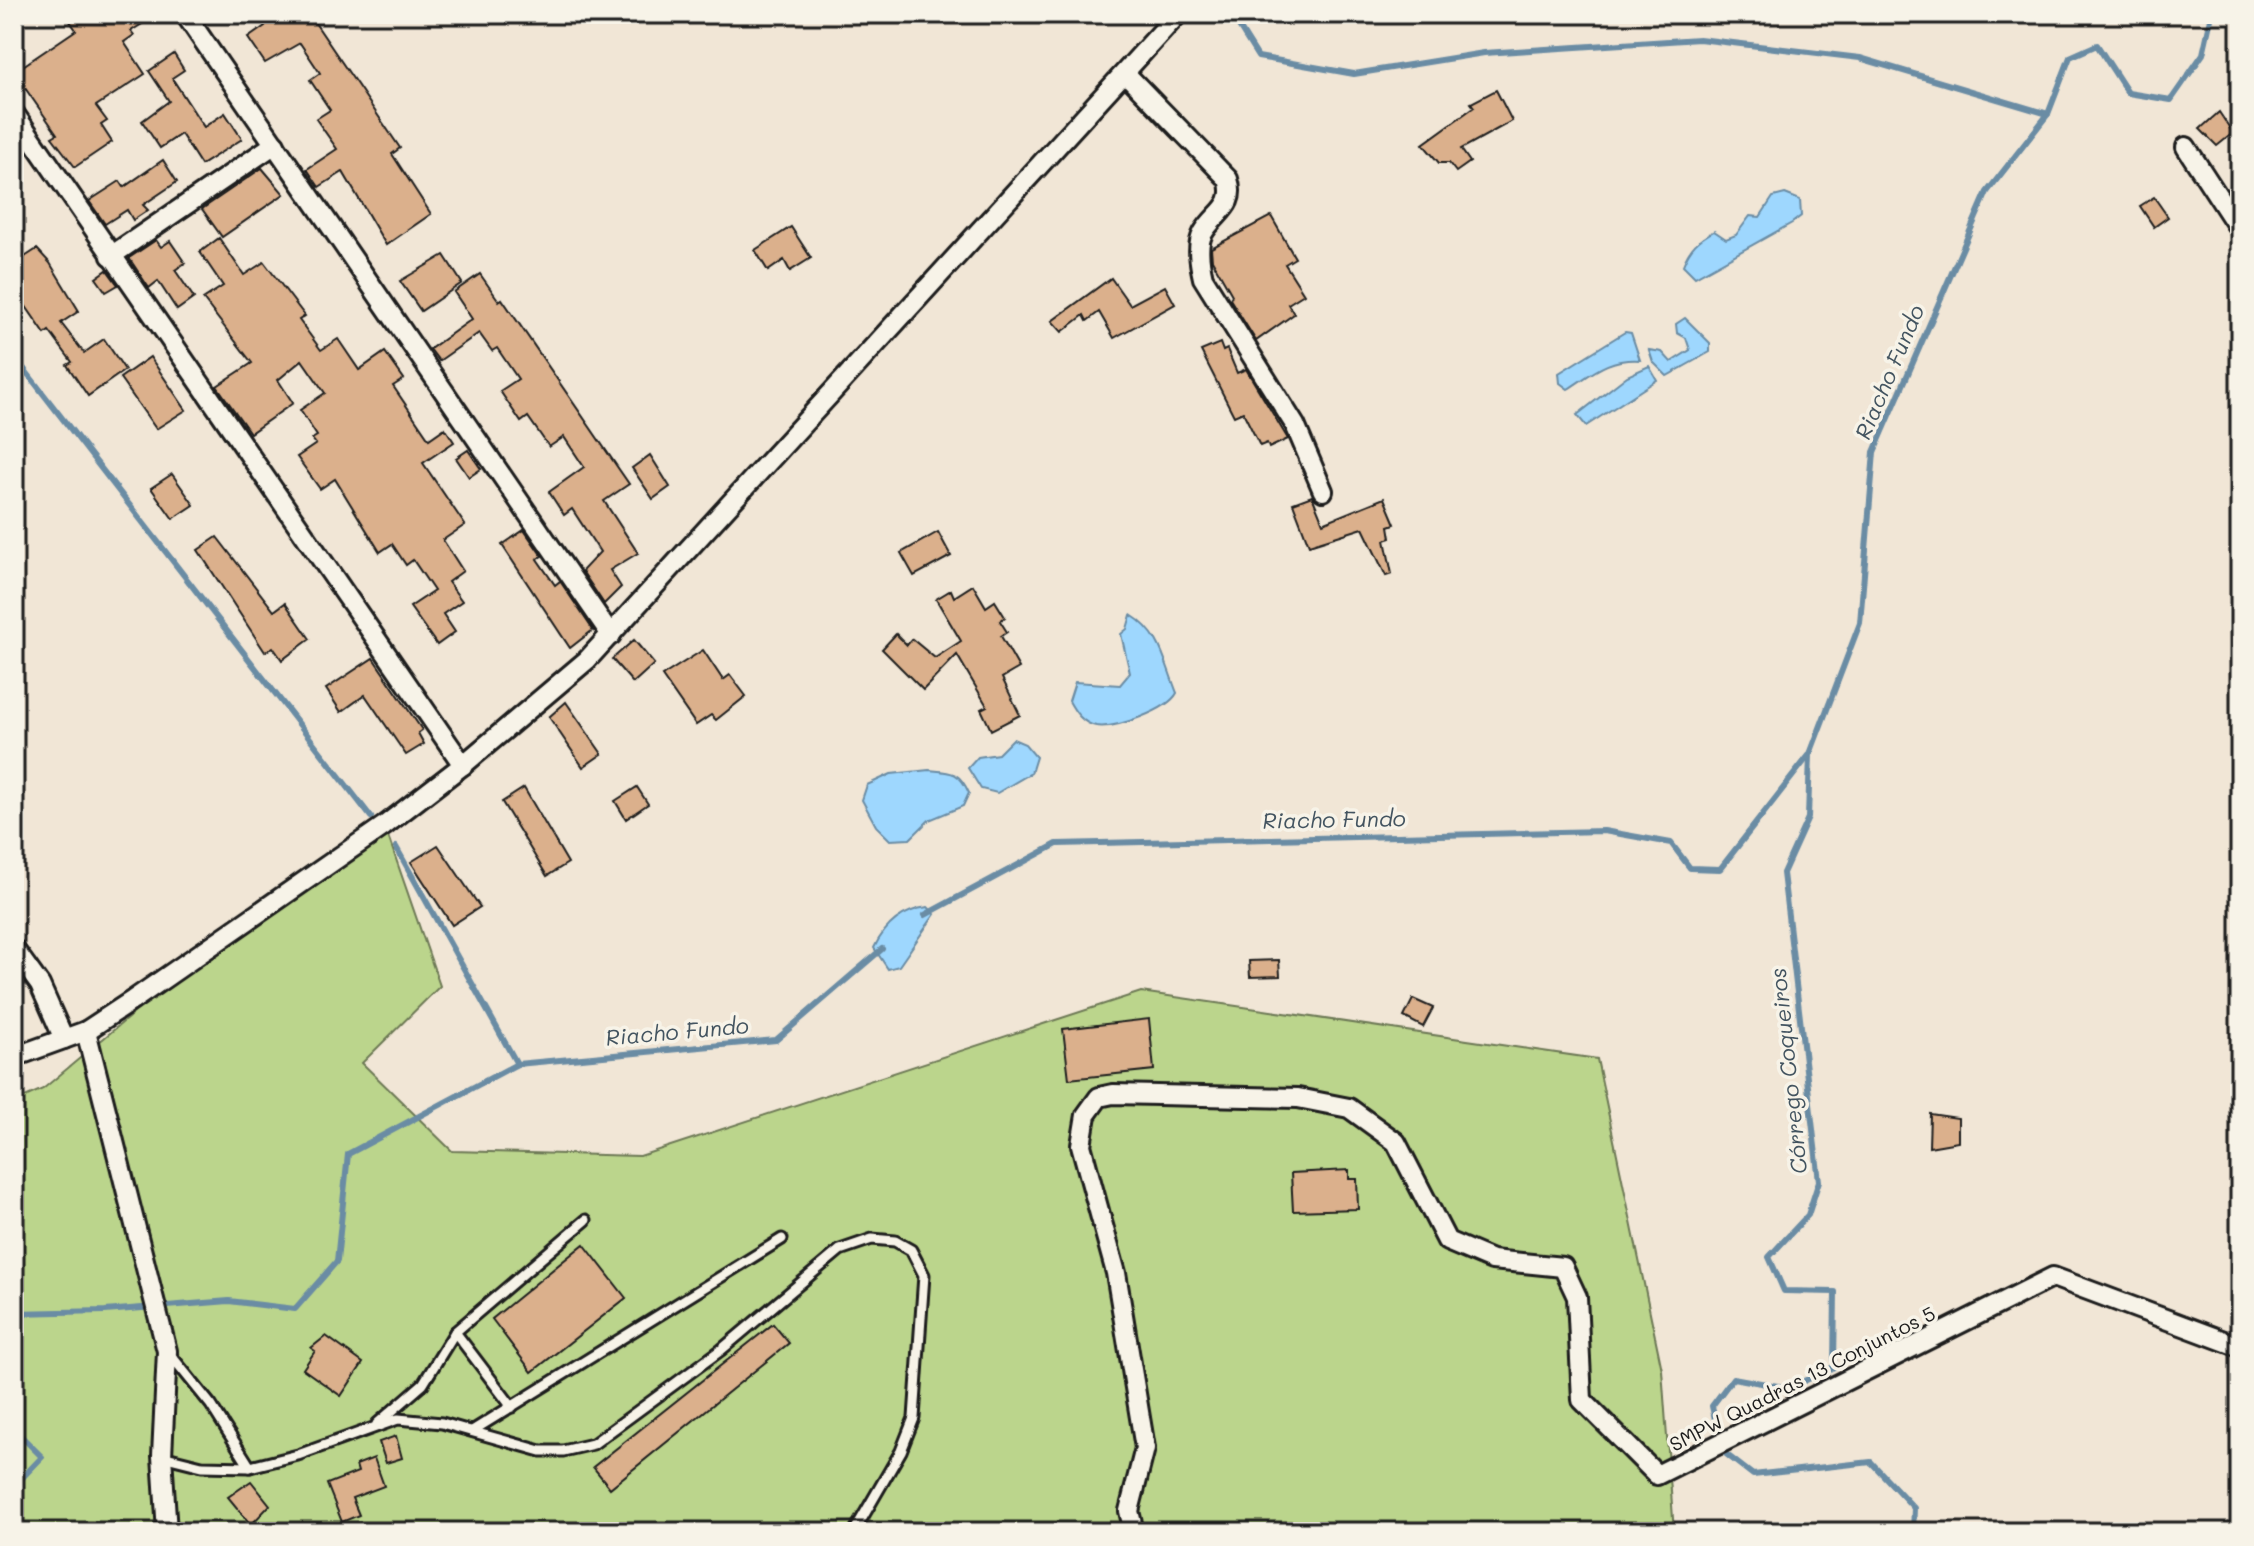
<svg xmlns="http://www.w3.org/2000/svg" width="2254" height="1546" viewBox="0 0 2254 1546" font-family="Mali,sans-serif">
	<rect width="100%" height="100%" fill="#f1e6d6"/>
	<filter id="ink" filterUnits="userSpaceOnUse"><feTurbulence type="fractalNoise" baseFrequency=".0125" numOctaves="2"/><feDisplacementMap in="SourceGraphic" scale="16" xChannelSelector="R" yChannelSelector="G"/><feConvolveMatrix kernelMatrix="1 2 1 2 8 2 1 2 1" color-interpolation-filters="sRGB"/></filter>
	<g filter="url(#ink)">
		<polygon fill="#bbd58c" stroke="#6c7854" stroke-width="2" points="388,836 440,986 362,1063 452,1151 640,1156 1141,992 1597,1059 1662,1370 1674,1532 14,1532 14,1102 43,1089 177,977"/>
		<g fill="#9ed7fe" stroke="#6a8ca4" stroke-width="2">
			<path d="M1785 194 1800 200 1801 216 1792 223 1695 277 1683 265C1690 247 1698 240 1714 231L1726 239 1736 235 1750 216 1760 217 1773 197Z"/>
			<polygon points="1685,318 1710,343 1710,352 1667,376 1653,362 1649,350 1662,352 1671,362 1690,350 1686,338 1677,333 1676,324"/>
			<path d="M1625 332 1631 333 1640 360C1608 358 1593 373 1568 389L1560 383 1559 373Z"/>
			<polygon points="1649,366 1657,380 1586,426 1577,415 1627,376"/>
			<path d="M1131 615C1162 634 1164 661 1177 693 1168 710 1116 729 1096 726 1082 723 1075 712 1069 701L1075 682 1120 685 1130 673 1121 634 1127 629Z"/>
			<polygon points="1013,739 1025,744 1036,757 1031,773 997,793 981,789 968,768 978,757 998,754"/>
			<path d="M929 770C952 772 959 771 969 793L963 806 929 820 910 839 890 840 876 826 862 800 867 785 891 774Z"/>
			<path d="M928 907 935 914 899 966 888 969 874 948C885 925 903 910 928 907Z"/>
		</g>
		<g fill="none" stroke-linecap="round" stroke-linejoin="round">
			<g stroke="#6a8ca4" stroke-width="6">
				<polyline points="1231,14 1258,57 1354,74 1484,53 1699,39 1860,58 2048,114"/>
				<polyline points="14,356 371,817"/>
				<polyline points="1810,754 1808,818 1783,873 1819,1181 1808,1215 1769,1257 1784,1291 1835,1292 1834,1367 1789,1388 1733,1378 1712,1406 1722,1451 1753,1475 1871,1462 1914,1508 1913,1532"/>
				<polyline points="396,847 517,1064"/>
				<polyline points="925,915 1057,844 1604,831 1671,843 1690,868 1720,869 1810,754 1860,623 1874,452 1987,192 2048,114 2070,57 2097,45 2128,93 2171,100 2203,54 2212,14"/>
				<polyline points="14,1313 105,1311 229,1301 295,1309 337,1261 348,1154 517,1064 776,1040 882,949"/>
				<polyline points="14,1429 42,1457 21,1479 14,1481"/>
			</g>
		</g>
		<g fill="#dbb08c" stroke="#1c1c1c" stroke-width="2">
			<polygon points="65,14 158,14 131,31 134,35 124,42 145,74 96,106 107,121 101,125 112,142 75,167 52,137 57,134 25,88 14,94 14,72 76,30"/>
			<polygon points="257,14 309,14 400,148 392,154 431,214 386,245 343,172 319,187 307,169 337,149 316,119 330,110 310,80 320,73 300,43 265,63 248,38 265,26"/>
			<polygon points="174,54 184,70 172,78 204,127 225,113 242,139 201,165 181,134 160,148 142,121 169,101 149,71"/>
			<polygon points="1496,90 1512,121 1461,149 1470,162 1456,172 1449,163 1439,163 1423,144 1474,107 1471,103"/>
			<polygon points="2219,112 2233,133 2217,146 2200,129"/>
			<polygon points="163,160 177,182 143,205 148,210 133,220 127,210 105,224 89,201 120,181 124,187"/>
			<polygon points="262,168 284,194 222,237 202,209"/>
			<polygon points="2154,197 2168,217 2154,227 2140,206"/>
			<polygon points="1271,216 1295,258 1285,264 1304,294 1288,304 1294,314 1256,341 1230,299 1232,295 1212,260 1211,248"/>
			<polygon points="791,227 811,258 790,271 784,260 768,271 755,250"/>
			<polygon points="219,238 244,275 264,262 305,316 299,320 321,350 338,339 359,370 385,352 404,379 393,386 429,439 445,428 454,442 423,463 465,525 443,540 463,571 448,582 462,601 443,614 455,632 437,645 410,607 434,591 413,560 406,565 392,544 380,552 335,479 320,489 297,457 316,444 312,439 317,436 300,410 325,393 302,360 278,380 293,403 250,433 217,386 252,363 203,299 223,286 200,252"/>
			<polygon points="156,240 161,247 170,241 185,263 175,270 194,298 177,310 158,281 149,288 129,258"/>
			<polygon points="37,249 50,263 79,311 61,323 84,353 104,339 125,370 88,396 67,365 72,362 49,331 45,334 14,289 14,264"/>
			<polygon points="444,255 462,283 421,311 400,281"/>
			<polygon points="107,270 118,285 106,292 96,278"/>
			<polygon points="480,274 499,301 502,299 629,484 604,501 638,553 610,570 621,587 604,604 582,571 600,552 572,509 564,515 549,492 584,467 564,437 549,447 528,417 521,422 500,391 518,379 497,348 492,351 479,333 439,361 430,349 472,319 454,292"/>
			<polygon points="1111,278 1130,305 1165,286 1175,304 1114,338 1099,312 1087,321 1084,315 1062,332 1052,321"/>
			<polygon points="1220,343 1223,351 1227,349 1237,373 1246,369 1288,439 1269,448 1267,443 1260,446 1243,412 1234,416 1201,351"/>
			<polygon points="150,357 186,410 156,429 120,378"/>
			<polygon points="468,450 481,469 469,477 456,458"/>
			<polygon points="650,455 670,487 653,499 632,468"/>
			<polygon points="172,474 194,505 173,519 151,488"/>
			<polygon points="1312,496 1323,523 1384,498 1395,524 1389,526 1391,538 1385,540 1392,574 1386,576 1363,528 1309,545 1293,503"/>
			<polygon points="524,530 542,556 537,559 555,585 560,581 593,630 570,648 502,545"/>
			<polygon points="938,532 951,556 914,576 901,553"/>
			<polygon points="217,537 274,611 285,603 310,639 282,660 273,647 265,652 198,550"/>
			<polygon points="973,585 986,607 995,601 1005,617 1000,621 1007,632 1001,636 1019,668 1002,678 1020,715 991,730 981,709 987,706 957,655 923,690 882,649 896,634 907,645 912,639 935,658 961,641 936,599 951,590 954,597"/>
			<polygon points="634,640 654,664 633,683 612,659"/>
			<polygon points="703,650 723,680 730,675 746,696 716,720 711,715 696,725 662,676"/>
			<polygon points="373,658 422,730 418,733 424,744 406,755 365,695 341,712 326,689"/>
			<polygon points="566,702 602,754 583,767 549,717"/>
			<polygon points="637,787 648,804 626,819 615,801"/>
			<polygon points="524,788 568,863 547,876 502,802"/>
			<polygon points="438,845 480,907 452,925 411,862"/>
			<polygon points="1279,960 1280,976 1250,977 1249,961"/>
			<polygon points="1413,999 1433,1008 1423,1027 1404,1017"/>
			<polygon points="1149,1019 1154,1070 1069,1079 1063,1029"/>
			<polygon points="1930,1114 1958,1118 1958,1142 1929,1147"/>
			<polygon points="1349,1170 1349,1179 1357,1179 1358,1209 1293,1211 1291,1173"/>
			<polygon points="584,1244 626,1298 532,1372 492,1319"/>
			<polygon points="773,1324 789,1343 610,1488 593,1467"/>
			<polygon points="326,1336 363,1363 341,1396 303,1369 315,1351 311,1348"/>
			<polygon points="396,1436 402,1458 386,1463 379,1442"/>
			<polygon points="374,1458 384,1486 352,1498 359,1515 342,1522 327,1484 358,1472 356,1465"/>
			<polygon points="251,1481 270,1505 251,1525 228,1497"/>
		</g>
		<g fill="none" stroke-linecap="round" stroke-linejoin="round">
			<g stroke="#1c1c1c" stroke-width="15">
				<g id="service">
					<polyline points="455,1332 512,1407"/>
					<polyline points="169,1353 211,1405 250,1467"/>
					<polyline points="377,1424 423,1384 455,1332 586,1220"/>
					<polyline points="472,1431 782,1239"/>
					<polyline points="162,1456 202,1466 250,1467 298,1455 398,1419 442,1423 541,1451 563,1451 593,1444 721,1350 840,1250 872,1239 895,1241 911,1250 924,1275 914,1418 901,1451 854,1532"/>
				</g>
			</g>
			<g stroke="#1c1c1c" stroke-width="24">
				<g id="minor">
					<polyline points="185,14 611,635"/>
					<path d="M1125 73 1228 179C1237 207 1215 212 1203 233 1196 246 1200 265 1203 278L1295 425 1323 491"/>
					<polyline points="14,113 463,765"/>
					<polyline points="2186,147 2240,230"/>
					<polyline points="111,256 275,144"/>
					<polyline points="14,949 40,985 64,1039"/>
					<polyline points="86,1031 167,1351 162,1456 167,1532"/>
					<polyline points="14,1057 86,1031 133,1000 384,826 463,765 587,660 1178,14"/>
					<polyline points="1134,1532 1129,1511 1145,1448 1116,1273 1081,1145 1086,1115 1099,1097 1113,1094 1298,1098 1349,1108 1396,1142 1447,1241 1492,1260 1563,1267 1577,1297 1582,1400 1657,1475 2053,1277 2240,1347"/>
				</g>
			</g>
			<use href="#service" stroke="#f7f3e8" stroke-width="9"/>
			<use href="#minor" stroke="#f7f3e8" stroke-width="18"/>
		</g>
	</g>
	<g text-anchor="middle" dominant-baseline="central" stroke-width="7" stroke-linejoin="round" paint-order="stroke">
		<g font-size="20" fill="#1c1c1c" stroke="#f7f3e8">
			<text transform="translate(1802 1378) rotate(-27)">SMPW Quadras 13 Conjuntos 5</text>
		</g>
		<g font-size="22" font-style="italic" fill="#435460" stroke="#f7f3e8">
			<text transform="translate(1889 372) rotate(-67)">Riacho Fundo</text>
			<text transform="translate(1334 819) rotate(-1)">Riacho Fundo</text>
			<text transform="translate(677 1031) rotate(-5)">Riacho Fundo</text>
			<text transform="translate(1788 1071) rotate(-96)">Córrego Coqueiros</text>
		</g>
	</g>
	<rect width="2254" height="1546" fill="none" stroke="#f7f3e8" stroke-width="48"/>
	<rect x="24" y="24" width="2206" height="1498" fill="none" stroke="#1c1c1c" stroke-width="3" filter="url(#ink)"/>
</svg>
